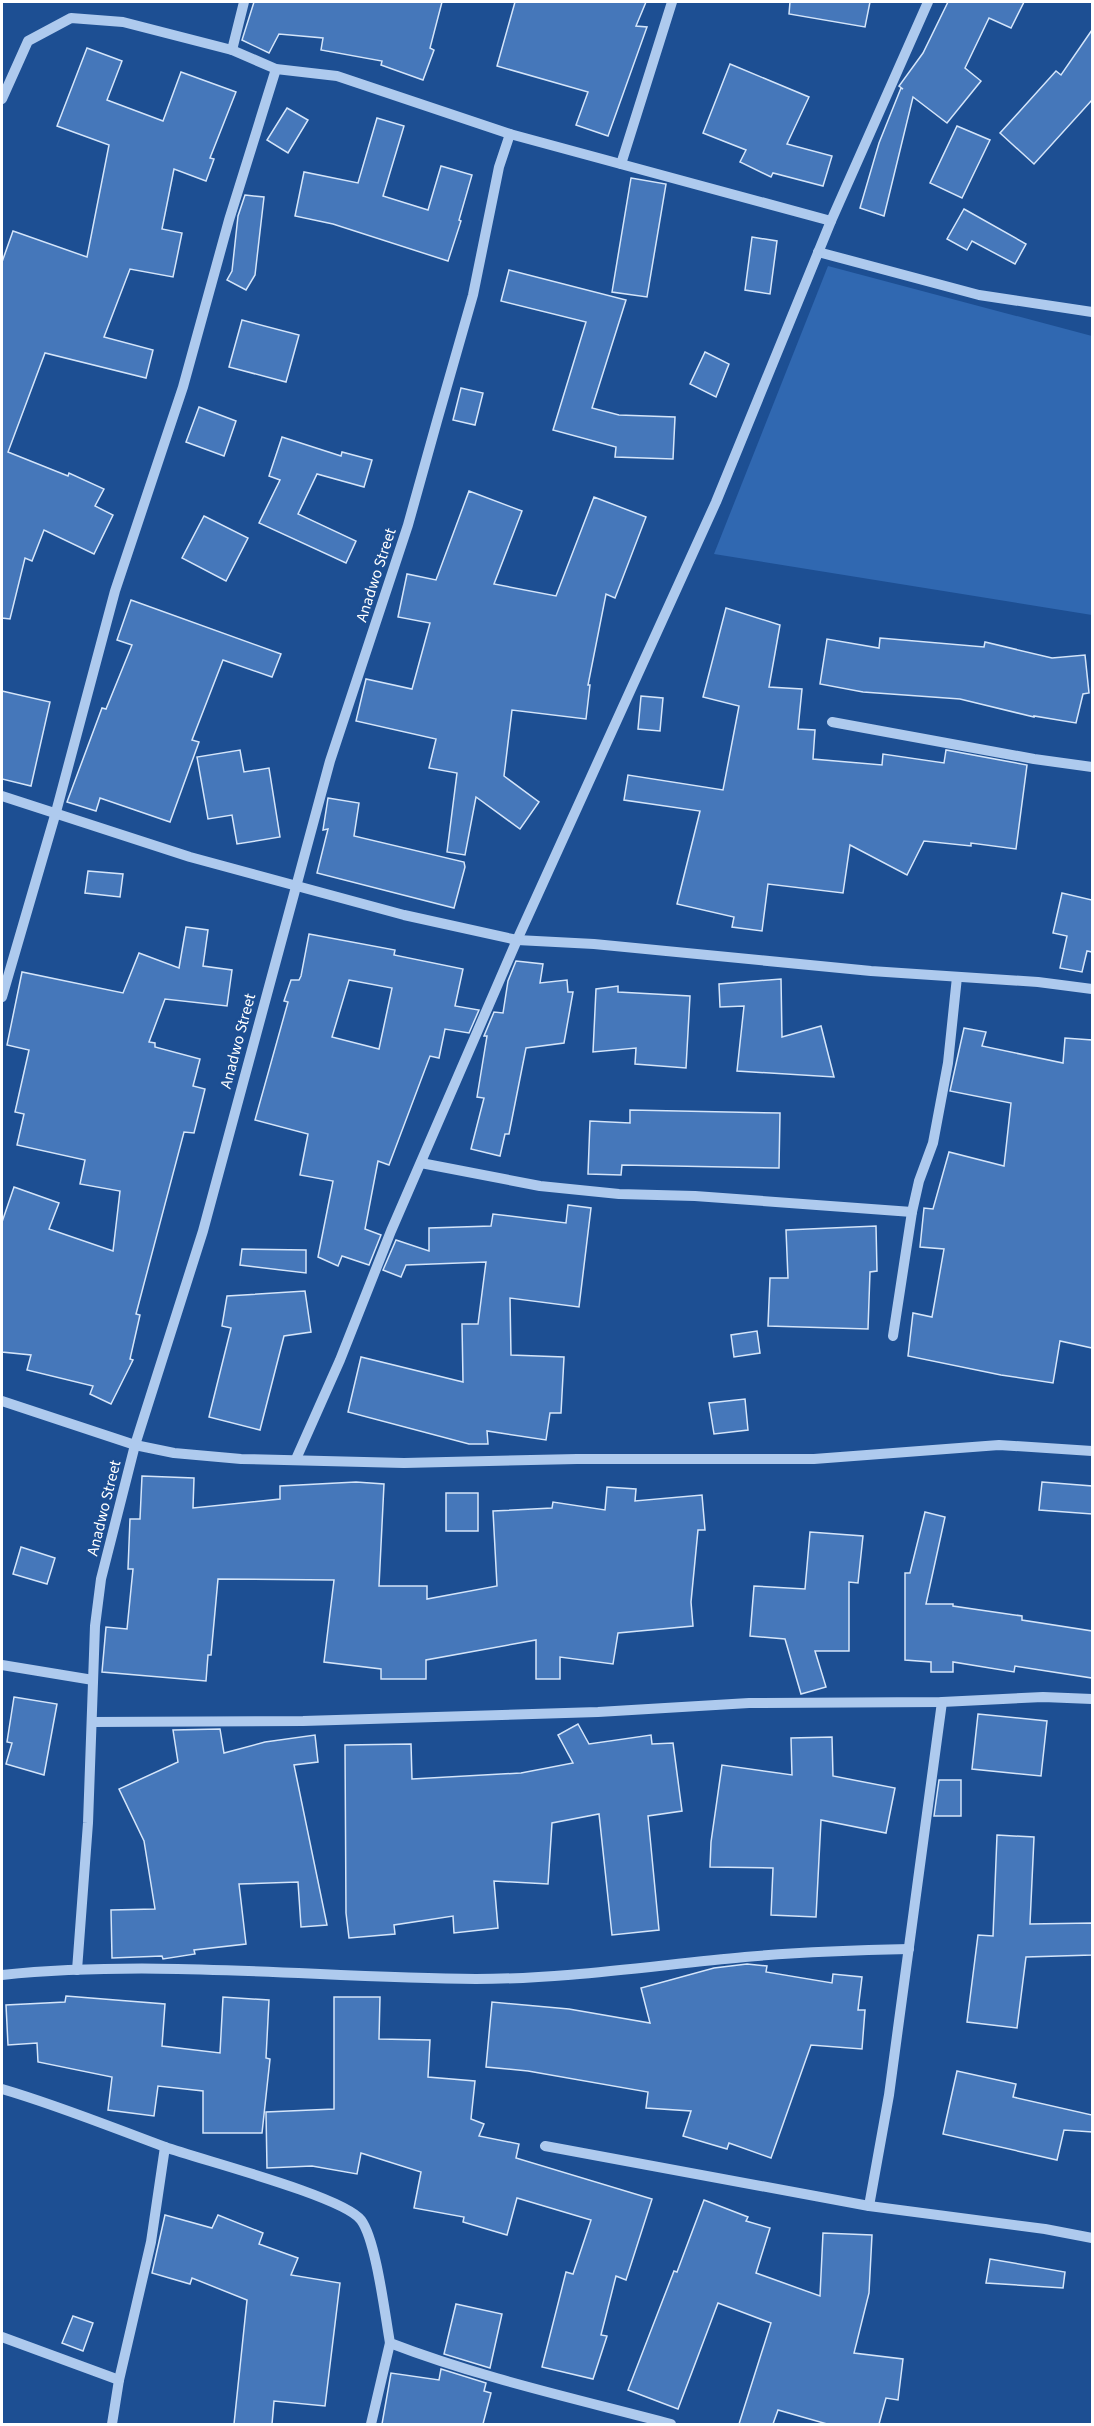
<svg xmlns="http://www.w3.org/2000/svg" width="1094" height="2426" viewBox="0 0 1094 2426" font-family="'Source Sans 3',sans-serif">
	<rect width="100%" height="100%" fill="#1d4f93"/>
	<polygon fill="#3068b1" points="828,266 1092,336 1092,615 714,554"/>
	<g fill="#4577ba" stroke="#d4e5fa" stroke-width="1.5" fill-rule="evenodd">
		<polygon points="254,2 442,2 430,48 434,50 423,80 381,65 382,61 321,50 323,38 279,34 269,53 242,40"/>
		<polygon points="515,2 646,2 636,26 647,27 608,136 576,125 588,92 497,66"/>
		<polygon points="790,2 870,2 865,27 789,14"/>
		<polygon points="948,2 1024,2 1011,28 989,18 965,68 981,81 947,123 913,97 884,216 860,208 879,143 901,88 903,89 899,86 923,53"/>
		<polygon points="1092,30 1092,100 1034,164 1000,133 1056,71 1061,75"/>
		<polygon points="87,48 122,61 107,100 163,121 181,72 236,92 210,158 214,159 206,181 174,169 162,229 182,233 173,277 130,269 104,337 153,350 146,378 45,353 8,452 68,476 69,473 104,489 95,506 113,515 94,554 44,530 32,561 25,558 10,619 2,618 2,262 13,231 87,257 109,145 57,126"/>
		<polygon points="730,64 809,97 787,144 832,156 823,186 773,173 771,177 740,162 746,150 703,133"/>
		<polygon points="287,108 308,120 288,153 267,140"/>
		<polygon points="377,118 404,126 383,196 428,210 441,166 472,175 459,220 461,221 448,261 333,224 295,216 304,172 358,183"/>
		<polygon points="957,126 990,140 962,198 930,183"/>
		<polygon points="631,178 666,184 647,297 612,292"/>
		<polygon points="245,195 264,197 255,275 246,290 227,280 232,271 238,216"/>
		<polygon points="964,209 1026,244 1015,264 972,241 967,250 947,239"/>
		<polygon points="752,237 777,241 770,294 745,290"/>
		<polygon points="509,270 626,300 592,408 619,415 675,417 673,459 615,457 616,447 553,430 586,322 501,301"/>
		<polygon points="242,320 299,335 286,382 229,367"/>
		<polygon points="705,352 729,364 716,397 690,384"/>
		<polygon points="461,388 483,393 475,425 453,420"/>
		<polygon points="199,407 236,421 224,456 186,442"/>
		<polygon points="282,437 341,456 342,452 372,460 364,487 317,474 298,514 356,541 346,563 259,523 280,480 269,476"/>
		<polygon points="469,491 522,511 494,584 556,596 594,497 646,517 615,598 606,594 588,685 590,685 586,719 512,710 504,776 539,802 520,829 476,797 465,855 447,852 457,773 429,768 436,739 356,721 366,679 412,689 430,623 398,617 407,574 436,580"/>
		<polygon points="204,516 248,538 226,581 182,558"/>
		<polygon points="131,600 281,654 272,677 223,660 192,740 199,742 170,822 100,798 96,811 67,802 102,708 106,709 132,645 117,640"/>
		<polygon points="726,608 780,625 769,687 802,689 798,729 815,730 813,759 882,765 883,754 944,763 946,750 1027,765 1016,849 971,843 971,846 924,841 907,875 850,845 843,893 768,884 762,931 732,927 734,917 677,904 700,811 624,800 628,775 723,790 739,706 703,697"/>
		<polygon points="880,638 984,647 985,642 1052,658 1085,655 1089,693 1083,694 1076,723 1034,716 1034,717 960,699 863,692 820,684 827,639 879,648"/>
		<polygon points="2,691 50,702 31,786 2,779"/>
		<polygon points="641,696 663,698 660,731 638,729"/>
		<polygon points="240,750 244,772 269,768 280,837 237,844 232,815 208,819 197,757"/>
		<polygon points="328,798 359,803 354,836 464,862 465,867 454,908 317,873 328,829 323,830"/>
		<polygon points="88,871 123,874 120,897 85,893"/>
		<polygon points="1062,893 1092,900 1092,952 1087,951 1082,972 1060,968 1067,936 1053,933"/>
		<polygon points="186,927 208,930 203,966 232,970 227,1006 165,999 149,1042 155,1043 155,1047 200,1059 193,1086 205,1089 194,1133 184,1132 136,1314 140,1315 130,1359 133,1360 111,1404 90,1394 93,1386 27,1370 31,1355 2,1352 2,1222 14,1187 59,1203 49,1229 113,1251 120,1191 80,1184 85,1160 17,1145 24,1114 15,1112 29,1050 7,1045 22,972 123,993 139,953 179,968"/>
		<path d="M309 934 395 950 394 955 463 969 455 1006 479 1010 469 1033 445 1029 439 1058 430 1056 389 1165 378 1161 365 1229 381 1235 369 1265 342 1256 338 1266 318 1257 333 1181 300 1175 308 1134 255 1120 288 1002 284 1001 291 980H299L301 976ZM349 980 392 988 379 1049 332 1037Z"/>
		<polygon points="516,961 543,964 540,983 567,980 568,992 573,992 564,1043 526,1048 509,1134 505,1134 500,1156 471,1149 484,1098 477,1097 487,1036 484,1036 494,1012 503,1013 508,981"/>
		<polygon points="781,979 782,1037 821,1026 834,1077 737,1071 744,1006 720,1007 719,984"/>
		<polygon points="618,986 618,992 690,996 686,1068 635,1064 636,1048 593,1052 596,989"/>
		<polygon points="964,1028 986,1032 982,1046 1063,1063 1065,1038 1092,1040 1092,1348 1060,1341 1053,1383 1001,1375 908,1356 913,1313 932,1317 944,1249 920,1247 924,1208 933,1209 949,1152 1004,1166 1011,1103 950,1091"/>
		<polygon points="630,1110 780,1113 779,1168 622,1165 621,1175 588,1174 590,1121 630,1123"/>
		<polygon points="568,1205 591,1208 579,1307 510,1298 511,1355 564,1357 561,1413 550,1413 546,1440 487,1431 488,1444 469,1444 348,1412 361,1357 463,1382 462,1324 478,1324 486,1262 406,1265 401,1277 383,1270 396,1240 429,1251 429,1228 491,1226 493,1214 566,1223"/>
		<polygon points="876,1226 877,1271 870,1272 868,1329 768,1326 770,1278 788,1278 786,1230"/>
		<polygon points="242,1249 306,1250 306,1273 240,1265"/>
		<polygon points="305,1291 311,1332 284,1336 260,1430 209,1417 231,1328 222,1326 227,1296"/>
		<polygon points="757,1331 760,1353 734,1357 731,1335"/>
		<polygon points="745,1399 748,1430 714,1434 709,1403"/>
		<polygon points="142,1476 194,1478 193,1508 280,1499 280,1486 356,1482 384,1484 379,1586 427,1586 427,1599 497,1586 493,1511 552,1508 553,1502 605,1510 607,1487 636,1489 635,1501 702,1495 705,1530 698,1530 691,1602 693,1626 618,1633 613,1664 560,1657 560,1679 536,1679 536,1640 426,1660 426,1679 381,1679 381,1669 324,1662 334,1580 218,1579 211,1655 208,1655 206,1681 102,1672 106,1627 127,1629 133,1569 128,1569 130,1519 140,1519"/>
		<polygon points="1042,1482 1092,1486 1092,1514 1039,1510"/>
		<rect x="446" y="1493" width="32" height="38"/>
		<polygon points="925,1512 945,1517 926,1604 953,1604 953,1606 1022,1616 1022,1620 1092,1631 1092,1678 1015,1666 1014,1672 953,1662 953,1672 931,1672 931,1662 905,1660 905,1573 910,1573"/>
		<polygon points="810,1532 863,1536 858,1583 849,1582 849,1651 815,1651 826,1687 801,1694 785,1639 750,1636 754,1586 805,1589"/>
		<polygon points="21,1547 55,1558 47,1584 13,1574"/>
		<polygon points="14,1697 57,1704 44,1775 6,1764 12,1743 7,1742"/>
		<polygon points="978,1714 1047,1721 1041,1776 972,1769"/>
		<polygon points="578,1724 589,1744 651,1735 652,1744 673,1743 682,1811 648,1816 659,1930 612,1935 599,1814 552,1823 548,1884 494,1881 498,1928 454,1933 453,1916 394,1925 395,1934 349,1938 346,1913 345,1745 411,1744 412,1779 521,1773 573,1763 558,1735"/>
		<polygon points="220,1729 224,1753 265,1742 315,1735 318,1762 294,1765 327,1925 301,1927 298,1882 239,1884 246,1944 194,1950 195,1954 163,1959 162,1956 112,1958 111,1910 155,1909 144,1841 119,1789 178,1762 173,1730"/>
		<polygon points="832,1737 833,1776 895,1788 886,1833 821,1820 816,1917 771,1915 773,1868 710,1867 711,1842 722,1765 792,1775 791,1738"/>
		<polygon points="939,1780 961,1780 961,1816 934,1816"/>
		<polygon points="997,1835 1034,1837 1030,1924 1092,1923 1092,1955 1026,1957 1017,2028 967,2022 978,1935 993,1936"/>
		<polygon points="747,1964 767,1966 766,1972 832,1983 833,1974 862,1977 858,2010 865,2010 862,2049 811,2045 771,2158 729,2143 727,2149 683,2136 691,2111 646,2108 648,2092 528,2071 486,2067 492,2002 569,2009 650,2023 641,1988 714,1968"/>
		<polygon points="66,1996 165,2004 162,2046 220,2053 223,1997 269,2000 266,2058 270,2059 262,2133 203,2133 203,2091 158,2086 154,2116 108,2110 112,2077 38,2062 37,2043 8,2045 6,2005 65,2002"/>
		<polygon points="334,1997 380,1997 379,2039 430,2040 428,2077 475,2081 471,2119 484,2124 479,2136 519,2144 516,2158 652,2199 626,2280 616,2276 601,2335 607,2336 593,2379 542,2367 566,2272 573,2274 591,2220 517,2198 507,2235 463,2222 464,2217 414,2208 421,2172 361,2153 357,2174 312,2166 267,2168 266,2112 334,2109"/>
		<polygon points="957,2071 1016,2084 1013,2097 1092,2115 1092,2132 1064,2130 1057,2160 943,2134"/>
		<polygon points="704,2200 748,2217 746,2221 770,2228 756,2273 820,2296 823,2233 872,2235 869,2293 854,2353 903,2359 898,2400 886,2398 879,2424 827,2424 778,2410 773,2424 739,2424 771,2323 718,2303 678,2409 628,2390 674,2271 677,2272"/>
		<polygon points="165,2215 212,2228 218,2215 263,2233 259,2244 298,2258 291,2275 340,2283 325,2406 274,2401 272,2424 234,2424 247,2300 192,2278 190,2284 152,2273"/>
		<polygon points="990,2259 1065,2272 1063,2288 986,2283"/>
		<polygon points="456,2304 502,2314 490,2368 444,2354"/>
		<polygon points="73,2316 93,2323 83,2351 62,2343"/>
		<polygon points="441,2369 486,2383 484,2391 491,2393 483,2424 382,2424 391,2373 439,2380"/>
	</g>
	<g fill="none" stroke-linecap="round" stroke-linejoin="round">
		<g stroke="#aecaee" stroke-width="10">
			<polyline points="232,50 244,2"/>
			<polyline points="2,99 28,41 71,18 123,22 232,50 276,69 337,76 510,134 831,221"/>
			<polyline points="621,164 672,2"/>
			<polyline points="818,252 979,295 1092,312"/>
			<polyline points="832,722 1034,759 1092,767"/>
			<polyline points="2,796 190,857 404,915 517,940 594,944 871,971 1038,982 1092,989"/>
			<polyline points="2,997 56,812 115,591 183,387 229,220 276,69"/>
			<polyline points="421,1163 540,1186 619,1194 695,1196 912,1212"/>
			<polyline points="893,1336 912,1212 919,1181 933,1143 948,1063 957,977"/>
			<polyline points="2,1401 135,1445 174,1453 241,1459 404,1463 577,1459 814,1459 999,1445 1092,1451"/>
			<polyline points="296,1459 340,1360 391,1231 517,940 716,502 831,221 928,2"/>
			<polyline points="2,1665 93,1680"/>
			<polyline points="92,1722 303,1721 598,1712 749,1703 942,1702 1043,1697 1092,1699"/>
			<polyline points="77,1970 88,1823 95,1626 101,1579 135,1445 203,1231 330,761 408,525 437,421 473,295 499,167 510,134"/>
			<path d="M2 1975C159 1959 318 1978 476 1979 566 1979 656 1965 745 1957 800 1952 854 1950 909 1949"/>
			<path d="M2 2089C57 2105 111 2127 165 2147 201 2160 343 2196 361 2220 376 2240 385 2315 390 2343 481 2378 577 2399 671 2424"/>
			<polyline points="545,2146 869,2206 1045,2229 1092,2238"/>
			<polyline points="869,2206 889,2095 942,1702"/>
			<polyline points="2,2337 119,2380"/>
			<polyline points="112,2424 119,2380 151,2242 165,2147"/>
			<polyline points="371,2424 390,2343"/>
		</g>
	</g>
	<g text-anchor="middle" dominant-baseline="central" stroke-width="5" stroke-linejoin="round" paint-order="stroke">
		<g font-size="16" fill="#fff" stroke="#1d4f93">
			<text transform="translate(376 575) rotate(-72)">Anadwo Street</text>
			<text transform="translate(238 1041) rotate(-75)">Anadwo Street</text>
			<text transform="translate(104 1508) rotate(-76)">Anadwo Street</text>
		</g>
	</g>
	<rect width="1094" height="2426" fill="none" stroke="#ffffff" stroke-width="6"/>
</svg>
